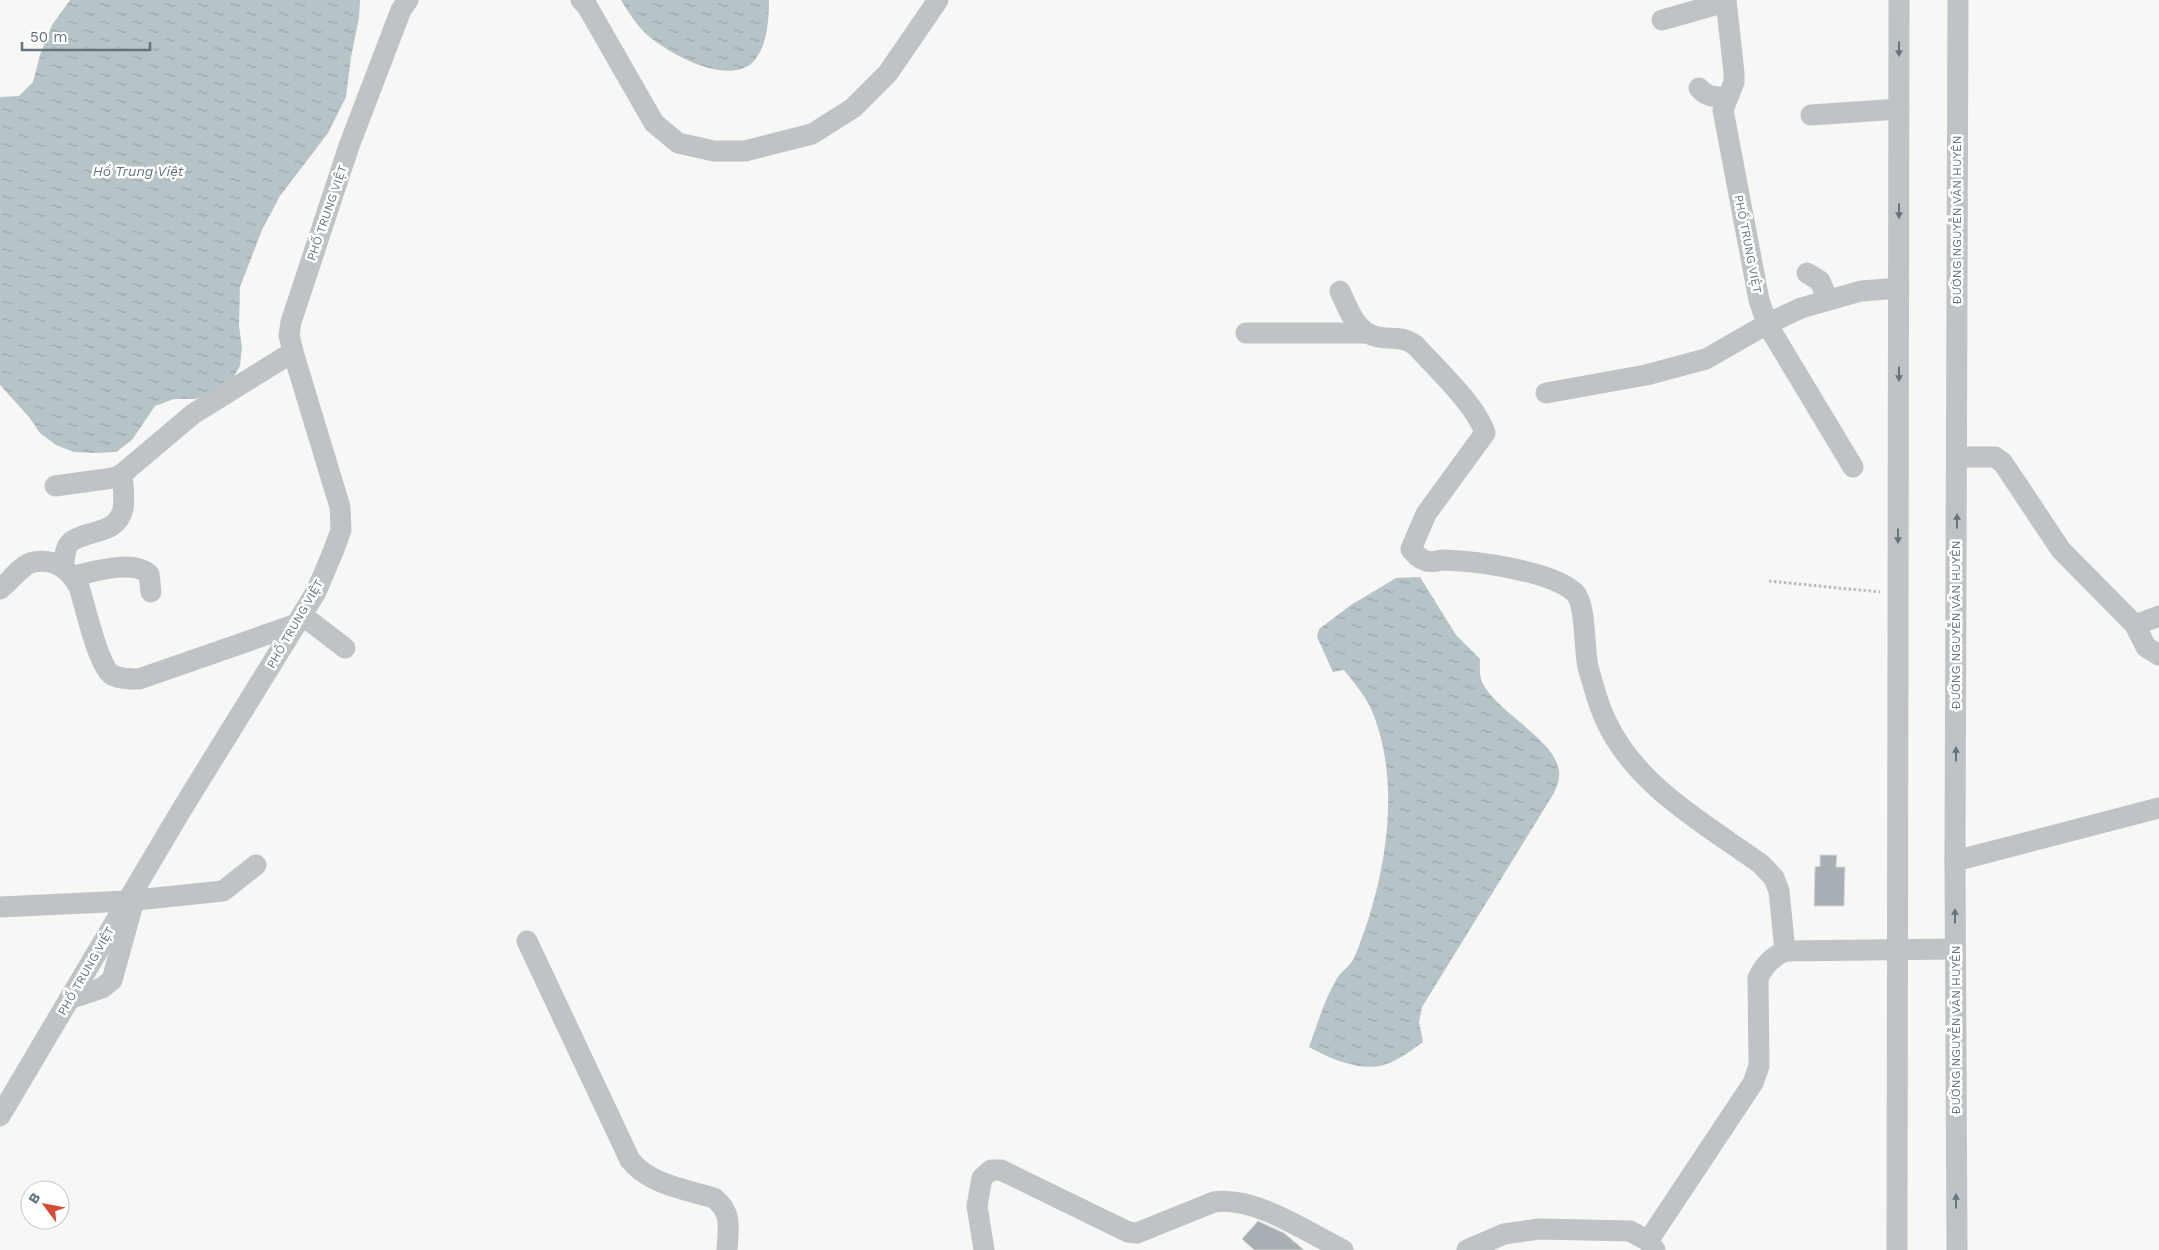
<svg xmlns="http://www.w3.org/2000/svg" width="2159" height="1250" viewBox="0 0 2159 1250" font-family="'Work Sans',sans-serif">
	<defs>
		<pattern id="water-ripples" width="26" height="14" patternUnits="userSpaceOnUse" patternTransform="scale(1.25)"><rect width="26" height="14" fill="#b7c4c7"/><path d="M2 4q2-2 4 0t4 0M15 11q2-2 4 0t4 0" fill="none" stroke="#98a4a7"/></pattern>
	</defs>
	<rect width="100%" height="100%" fill="#f7f7f5"/>
	<g fill="url(#water-ripples)">
		<polygon points="70,0 360,0 359,18 351,57 346,97 328,133 280,196 262,230 240,287 239,326 242,347 240,366 230,383 214,394 195,399 174,399 155,406 132,440 116,452 95,453 74,452 56,445 40,433 29,417 0,385 0,97 19,96 33,82 40,55 52,25"/>
		<path d="M621 0H769C769 19 767 48 753 62 727 87 668 53 646 34 636 24 628 12 621 0Z"/>
		<path d="M1420 577 1456 635 1480 659C1480 666 1479 675 1482 682 1497 713 1556 740 1559 771 1560 779 1557 786 1554 793L1422 1007 1419 1022 1423 1042C1412 1050 1400 1059 1387 1064 1362 1073 1331 1059 1309 1047 1317 1025 1324 1001 1336 980 1341 971 1351 966 1355 956 1385 883 1403 786 1372 711 1366 696 1353 682 1344 670L1333 672 1317 637 1319 629 1351 605 1396 578Z"/>
	</g>
	<g fill="#a7afb4" stroke="#d9d9d7">
		<polygon points="1820,855 1837,855 1836,867 1845,867 1844,906 1814,906 1815,867 1820,866"/>
		<polygon points="1258,1221 1284,1233 1304,1250 1254,1250 1242,1239"/>
	</g>
	<g fill="none" stroke-linecap="round" stroke-linejoin="round">
		<polyline stroke="#b9bcbe" stroke-width="3" stroke-dasharray="2.5 2.5" stroke-linecap="butt" points="1769,581 1880,592"/>
		<g stroke="#bfc3c6" stroke-width="21">
			<polyline points="581,0 587,6 654,123 678,143 714,151 745,151 812,134 853,108 888,73 938,0"/>
			<polyline points="1726,0 1734,73 1734,82 1723,110 1759,300 1767,324 1853,467"/>
			<polyline points="1662,20 1726,2"/>
			<path d="M1699 88C1708 98 1715 97 1728 97"/>
			<polyline points="1811,115 1899,109"/>
			<polyline points="1807,273 1820,281 1828,300"/>
			<path d="M1340 291C1348 309 1356 333 1378 337 1395 340 1400 335 1415 345 1436 368 1476 405 1485 433L1426 514 1411 549C1416 555 1419 559 1426 561 1432 563 1438 560 1444 560 1476 561 1553 571 1575 593 1586 603 1584 651 1588 667 1593 684 1598 705 1606 721 1636 786 1705 824 1761 864L1774 878 1779 891 1785 951"/>
			<polyline points="1246,333 1366,333"/>
			<polyline points="1546,393 1646,375 1706,359 1767,324 1801,308 1861,291 1899,288"/>
			<polyline points="1957,457 1995,457 2003,463 2061,550 2135,625 2146,647 2159,655"/>
			<polyline points="55,486 113,478 122,474 193,414 293,352"/>
			<path d="M63 566C65 558 65 545 72 541 89 529 117 535 123 509 125 498 123 485 122 474"/>
			<path d="M73 576C94 572 132 559 149 574L151 592"/>
			<path d="M0 589C10 582 21 564 34 562 55 558 70 570 79 587 85 605 98 666 112 675 120 679 130 679 139 679L297 624"/>
			<polyline points="302,615 345,648"/>
			<polyline points="2135,625 2159,616"/>
			<polyline points="1955,861 2159,808"/>
			<polyline points="0,907 127,901 223,891 256,865"/>
			<path d="M527 941 630 1160C650 1185 685 1189 714 1198 733 1213 728 1228 727 1250"/>
			<polyline points="69,999 102,988 112,980 133,904"/>
			<polyline points="0,1116 182,809 316,592 333,552 341,530 340,507 293,352 289,335 291,322 349,146 401,10 408,0"/>
			<path d="M1648 1241 1753 1083 1759 1066 1758 978C1764 965 1772 957 1785 951L1955 949"/>
			<path d="M984 1250 977 1206 982 1178 991 1170H1001L1128 1232 1137 1233 1214 1202C1255 1196 1307 1232 1343 1250"/>
			<polyline points="1467,1250 1504,1234 1539,1229 1630,1231 1648,1241 1655,1250"/>
			<polyline points="1897,1250 1899,0"/>
			<polyline points="1957,1250 1955,861 1958,0"/>
		</g>
	</g>
	<defs><path id="oneway-solid" d="M-6-.8H1V-3.2L6.5 0L1 3.2V.8H-6Z" transform="scale(1.25)"/></defs>
	<g fill="#65757e">
		<use href="#oneway-solid" transform="translate(1899 49) rotate(90)"/>
		<use href="#oneway-solid" transform="translate(1899 211) rotate(90)"/>
		<use href="#oneway-solid" transform="translate(1899 374) rotate(90)"/>
		<use href="#oneway-solid" transform="translate(1957 521) rotate(-90)"/>
		<use href="#oneway-solid" transform="translate(1898 536) rotate(90)"/>
		<use href="#oneway-solid" transform="translate(1956 754) rotate(-90)"/>
		<use href="#oneway-solid" transform="translate(1955 916) rotate(-90)"/>
		<use href="#oneway-solid" transform="translate(1956 1201) rotate(-90)"/>
	</g>
	<g text-anchor="middle" dominant-baseline="central" stroke-width="5" stroke-linejoin="round" paint-order="stroke">
		<g font-size="12" fill="#65757e" stroke="#fff">
			<text transform="translate(327 213) rotate(-71)">PHỐ TRUNG VIỆT</text>
			<text transform="translate(1957 220) rotate(-90)">ĐƯỜNG NGUYỄN VĂN HUYÊN</text>
			<text transform="translate(1748 244) rotate(79)">PHỐ TRUNG VIỆT</text>
			<text transform="translate(295 624) rotate(-60)">PHỐ TRUNG VIỆT</text>
			<text transform="translate(1956 625) rotate(-90)">ĐƯỜNG NGUYỄN VĂN HUYÊN</text>
			<text transform="translate(86 971) rotate(-60)">PHỐ TRUNG VIỆT</text>
			<text transform="translate(1956 1030) rotate(-90)">ĐƯỜNG NGUYỄN VĂN HUYÊN</text>
		</g>
		<g font-size="14" font-style="italic" fill="#5f7478" stroke="#fff">
			<text x="138" y="171">Hồ Trung Việt</text>
		</g>
	</g>
	<g transform="translate(45 1205) rotate(302)"><circle r="24" fill="#ffffff" stroke="#c1c8cb"/>
	<path d="M0-4L9 19L0 12L-9 19Z" fill="#d64b36"/>
	<text y="-8" font-size="14" font-weight="bold" text-anchor="middle" fill="#65757e">B</text>
	</g>
	<path d="M22 42v8h128v-8" fill="none" stroke="#65757e" stroke-width="2.5"/>
	<text x="30" y="42" font-size="15" fill="#65757e" stroke="#ffffff" stroke-width="4" paint-order="stroke">50 m</text>
</svg>
